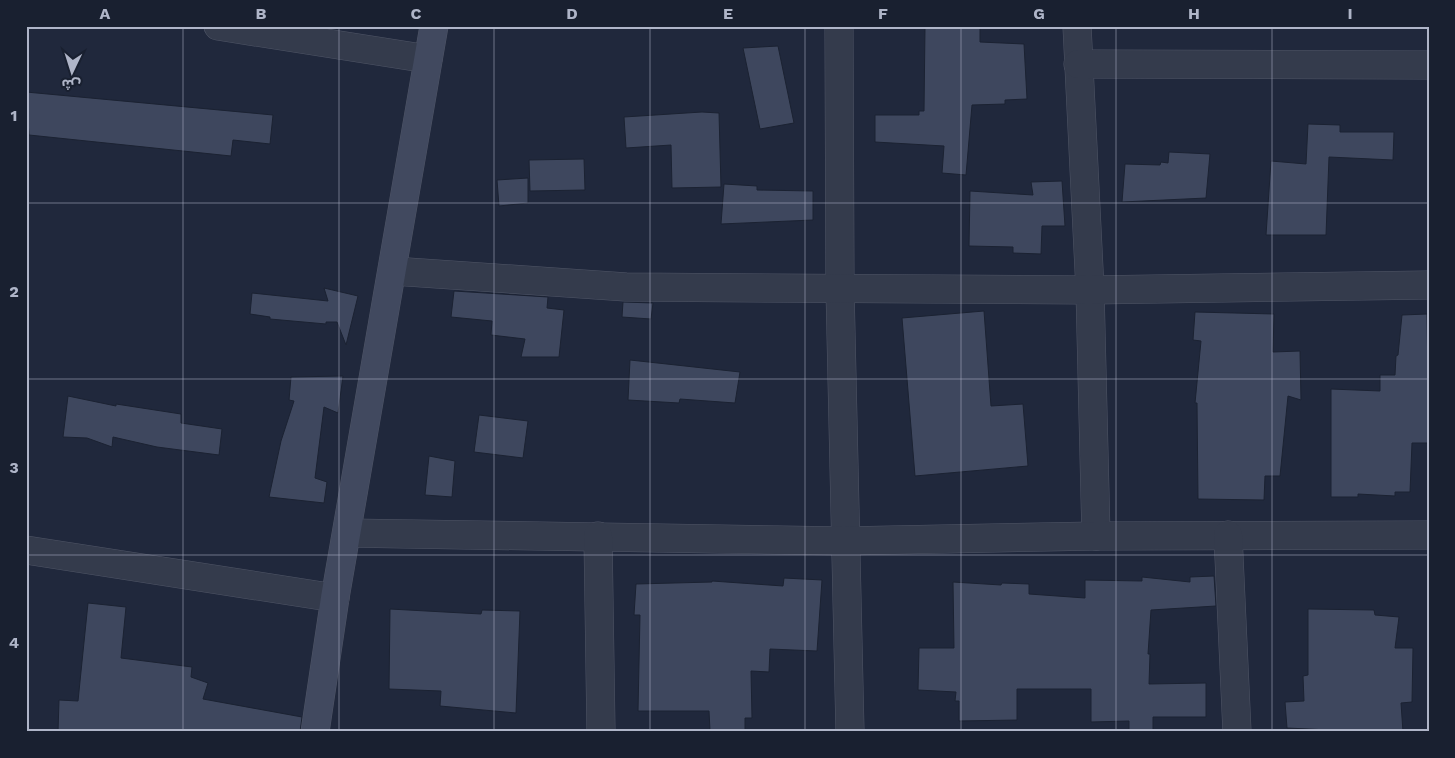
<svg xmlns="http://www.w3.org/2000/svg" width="1455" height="758" viewBox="0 0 1455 758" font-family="'Work Sans','Noto Sans Arabic',sans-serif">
	<rect width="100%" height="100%" fill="#20283c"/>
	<g fill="#3e475e" stroke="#1b2232">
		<polygon points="925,27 980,27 980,42 1024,44 1027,99 1005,100 1005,104 972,105 966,175 942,173 944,146 875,142 875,115 919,115 919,111 924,111"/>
		<polygon points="778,46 794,123 760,129 743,48"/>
		<polygon points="26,92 273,115 270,144 233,140 231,156 29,135"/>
		<polygon points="702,112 719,113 721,187 672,188 671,145 626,148 624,117"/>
		<polygon points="1308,124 1340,125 1340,132 1394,132 1393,160 1329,157 1326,235 1266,235 1271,161 1306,164"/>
		<polygon points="1169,152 1210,154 1206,198 1122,202 1125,164 1160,165 1161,162 1168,163"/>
		<polygon points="584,159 585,190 530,191 529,160"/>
		<polygon points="528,178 528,203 499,206 497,180"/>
		<polygon points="1062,181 1065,226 1042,226 1041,254 1013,253 1013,247 969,246 970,191 1033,195 1031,182"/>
		<polygon points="724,184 757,186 757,190 813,191 813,220 721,224"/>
		<polygon points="324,288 358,296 346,345 337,322 326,322 326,324 270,319 270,317 250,314 252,293 328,301"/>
		<polygon points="454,291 548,297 547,308 564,310 559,357 521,357 525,339 491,335 492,321 451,317"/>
		<polygon points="623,302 653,303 651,319 622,317"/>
		<polygon points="984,311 991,406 1023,404 1028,466 915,476 902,318"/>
		<polygon points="1195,312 1274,314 1273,352 1300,351 1301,400 1288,396 1280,476 1265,476 1264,500 1198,499 1197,403 1195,403 1201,341 1193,340"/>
		<polygon points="1427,314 1429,443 1412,443 1410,492 1395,492 1395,496 1358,494 1358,497 1331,497 1331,389 1380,391 1380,375 1395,375 1396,356 1398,355 1402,315"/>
		<polygon points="630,360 740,372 735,403 680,399 679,403 628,400"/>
		<polygon points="343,376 338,413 324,407 315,478 327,482 324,503 269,497 281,441 294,401 289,400 291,377"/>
		<polygon points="68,396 116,406 116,404 181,414 181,423 222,429 219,455 157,447 113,437 112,447 87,438 63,437"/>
		<polygon points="479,415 528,421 523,458 474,452"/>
		<polygon points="429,456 455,461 452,497 425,495"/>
		<polygon points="1214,576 1216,606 1151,610 1148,654 1150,654 1149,684 1206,683 1206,717 1153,717 1153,732 1129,732 1129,721 1091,722 1091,689 1017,689 1017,720 959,721 959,701 955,701 956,692 918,690 919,648 954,648 953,582 1001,585 1002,583 1029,584 1029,594 1085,598 1085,580 1142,581 1142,577 1190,582 1190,577"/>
		<polygon points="784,578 822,580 817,651 770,649 769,672 751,671 752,718 745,718 745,731 710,731 709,711 638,711 640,615 634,615 636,584 712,582 712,581 783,586"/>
		<polygon points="88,603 126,607 121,658 192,667 191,677 208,683 203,699 302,717 300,732 58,732 59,700 78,701"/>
		<polygon points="390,609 481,614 482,610 520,611 516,713 440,706 441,691 389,689"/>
		<polygon points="1308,609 1374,610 1375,615 1399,617 1395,648 1413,648 1412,702 1401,703 1403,732 1329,732 1329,730 1287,728 1285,702 1304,701 1303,676 1308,675"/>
	</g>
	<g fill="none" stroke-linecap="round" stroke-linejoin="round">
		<g stroke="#4f5566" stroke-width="29">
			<g id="street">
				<polyline points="218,26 428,59"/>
				<polyline points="839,26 840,289 850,732"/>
				<polyline points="1077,26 1090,290 1096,536"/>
				<polyline points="1078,64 1429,65"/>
				<polyline points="393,271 626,287 1090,290 1429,285"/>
				<polyline points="347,533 844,541 1096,536 1429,535"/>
				<polyline points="1228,535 1237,732"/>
				<polyline points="598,536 601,732"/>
				<polyline points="26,550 335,598"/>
			</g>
		</g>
		<g stroke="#4f5566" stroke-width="29">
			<polyline id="secondary" points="315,732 335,598 434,26"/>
		</g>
		<use href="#street" stroke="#343b4c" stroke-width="28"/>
		<use href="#secondary" stroke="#41495f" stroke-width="28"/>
	</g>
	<path fill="none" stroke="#afb5c8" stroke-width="1" stroke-opacity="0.55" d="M183 26V732M339 26V732M494 26V732M650 26V732M805 26V732M961 26V732M1116 26V732M1272 26V732M26 203H1429M26 379H1429M26 555H1429"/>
	<rect width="1455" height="758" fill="none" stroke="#192030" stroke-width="55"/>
	<g transform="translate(72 72) rotate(184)" stroke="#192030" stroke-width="4" paint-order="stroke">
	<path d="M0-4L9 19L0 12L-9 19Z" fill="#afb5c8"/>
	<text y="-8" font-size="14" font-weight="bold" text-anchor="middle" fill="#afb5c8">ش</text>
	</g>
	<rect x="28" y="28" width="1400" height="702" fill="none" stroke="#afb5c8" stroke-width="2"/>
	<g font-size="16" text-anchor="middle" font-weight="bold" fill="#afb5c8">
		<text x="105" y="19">A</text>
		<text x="261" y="19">B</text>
		<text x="416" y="19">C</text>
		<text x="572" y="19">D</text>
		<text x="728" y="19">E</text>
		<text x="883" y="19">F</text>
		<text x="1039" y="19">G</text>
		<text x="1194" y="19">H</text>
		<text x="1350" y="19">I</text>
		<text x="14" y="121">1</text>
		<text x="14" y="297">2</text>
		<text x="14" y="473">3</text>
		<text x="14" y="648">4</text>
	</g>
</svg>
